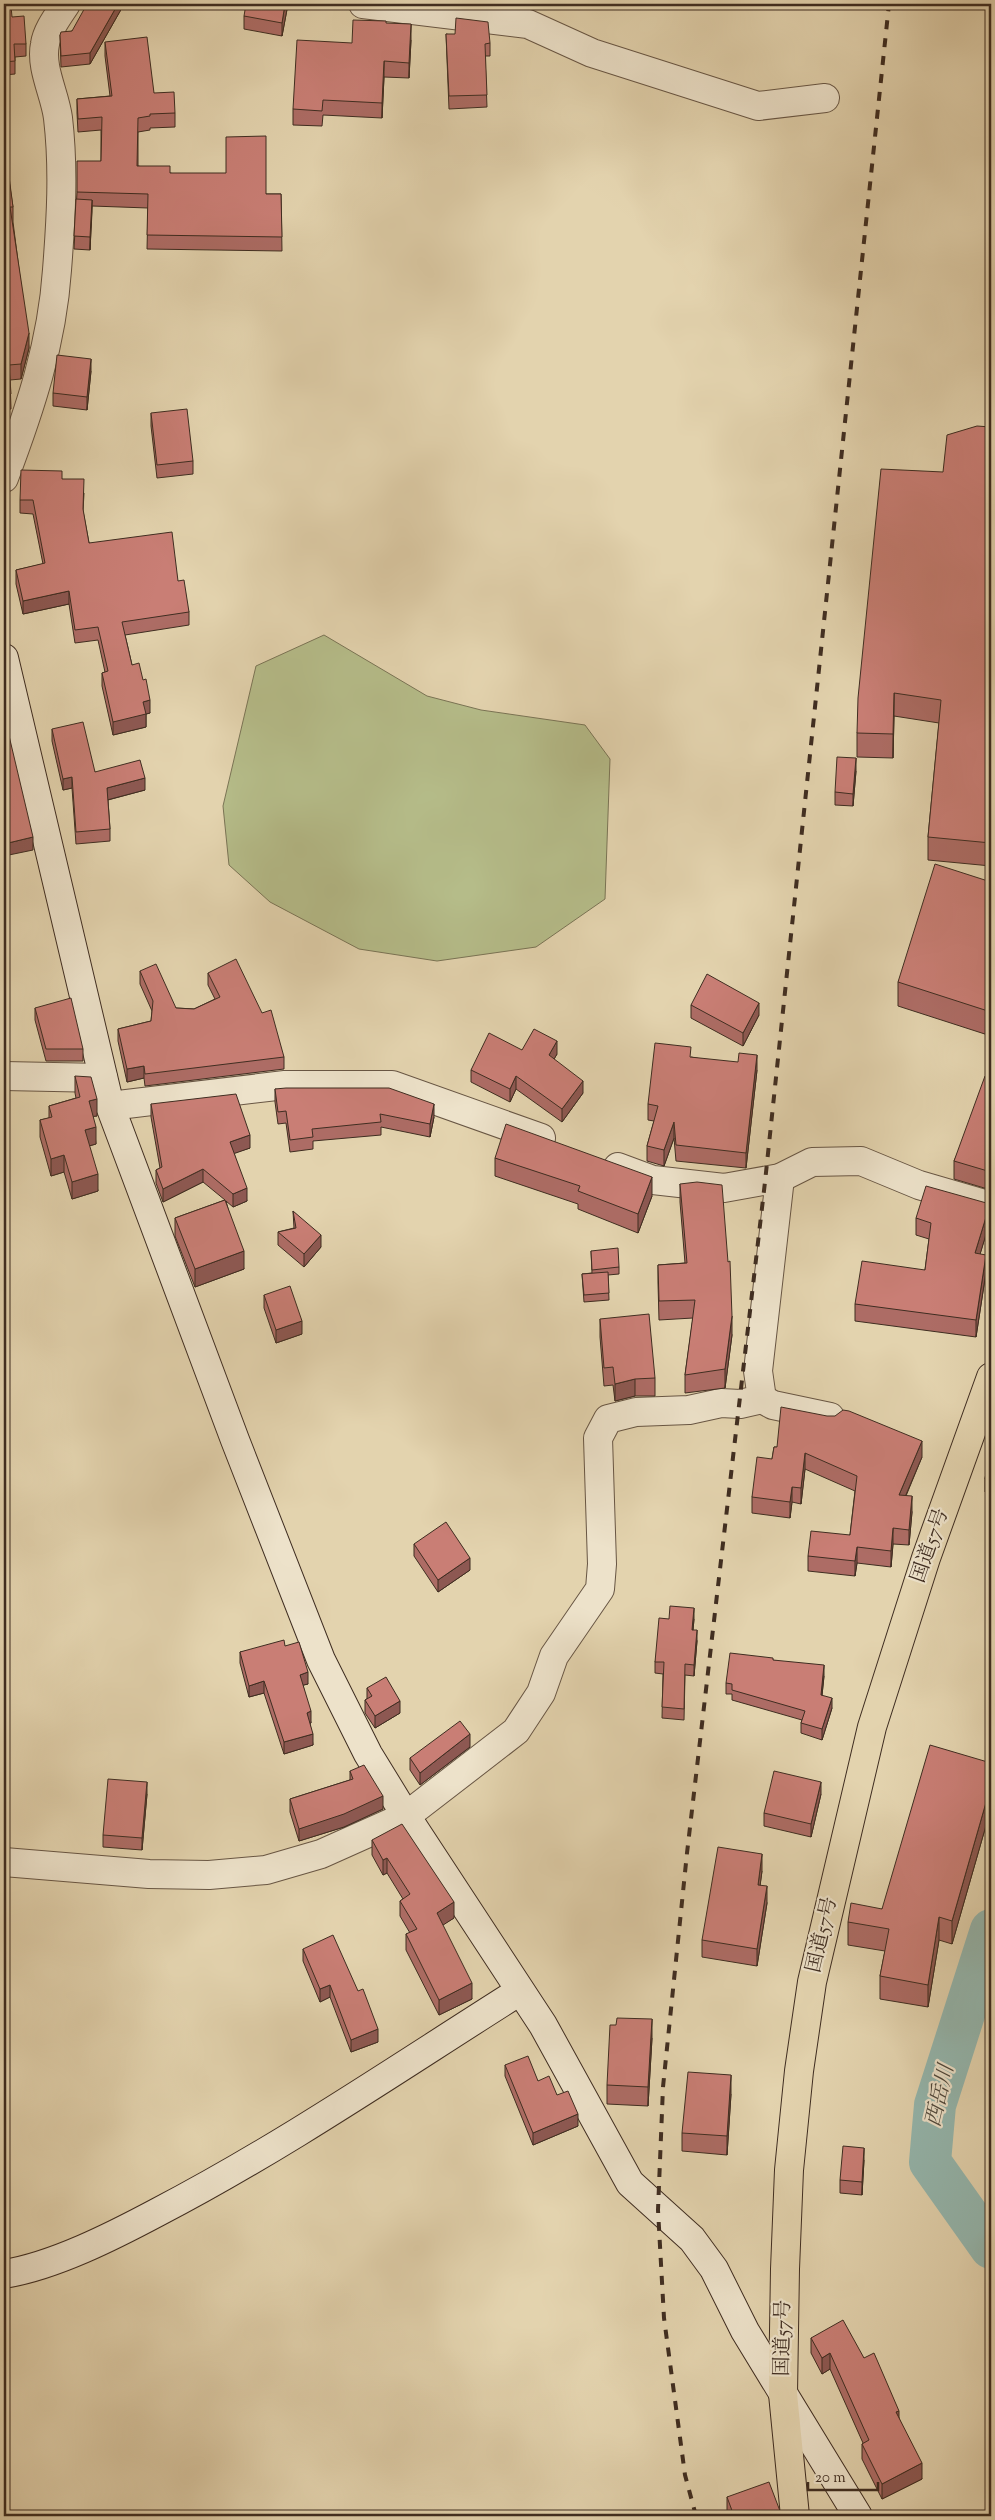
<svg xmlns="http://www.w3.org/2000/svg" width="995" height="2520" viewBox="0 0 995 2520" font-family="'Sorts Mill Goudy','Noto Serif JP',serif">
	<rect width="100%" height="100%" fill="#e3d3ae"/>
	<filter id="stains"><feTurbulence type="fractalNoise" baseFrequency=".004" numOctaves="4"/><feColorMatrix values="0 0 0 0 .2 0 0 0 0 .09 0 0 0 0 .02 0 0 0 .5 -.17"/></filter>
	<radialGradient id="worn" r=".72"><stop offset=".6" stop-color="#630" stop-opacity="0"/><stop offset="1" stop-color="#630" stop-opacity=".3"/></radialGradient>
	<polygon fill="#b5bc89" stroke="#7a7455" points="324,635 427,696 481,710 585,725 610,759 605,899 536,947 437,961 359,949 270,902 229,865 223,806 256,666"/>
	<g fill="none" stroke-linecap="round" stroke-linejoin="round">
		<polyline stroke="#95b7ae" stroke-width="42" points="991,1930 935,2105 930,2162 991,2248"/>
		<g stroke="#685644" stroke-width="30">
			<g id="street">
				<polyline points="363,4 528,24 592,53 758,106 825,98"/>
				<path d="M4 478C30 409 52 344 57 270 61 219 64 169 58 118 55 94 40 68 45 44 47 30 59 15 66 4"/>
				<polyline points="4,1076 103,1078"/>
				<polyline points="110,1106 285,1085 392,1085 541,1138"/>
				<polyline points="618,1167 653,1180 724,1188 780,1178 812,1162 861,1161 919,1185 991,1206"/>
				<polyline points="762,1399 773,1405 830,1417"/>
				<polyline points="4,1862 149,1874 209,1875 266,1870 321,1854 406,1816 516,1731 541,1693 554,1656 600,1589 602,1564 598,1438 608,1419 636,1412 689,1410 721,1403 740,1404 762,1399 758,1371 780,1178"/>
			</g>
		</g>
		<g stroke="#3f2d21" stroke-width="30">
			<g id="secondary">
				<polyline points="4,658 110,1106 235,1440 321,1660 368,1754 406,1816 543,2025 630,2183 692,2239 714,2269 745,2331 858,2516"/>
				<path d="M4 2274C54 2266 113 2236 158 2212 283 2147 401 2066 520 1991"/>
			</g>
		</g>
		<g stroke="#3f2d21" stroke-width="30">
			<polyline id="highway" points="795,2516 783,2394 785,2269 789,2170 799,2071 812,1982 872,1727 926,1558 991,1377"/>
		</g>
		<use href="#street" stroke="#ede2ca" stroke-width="28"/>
		<use href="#secondary" stroke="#ede2ca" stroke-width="28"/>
		<use href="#highway" stroke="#e3d3ae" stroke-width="28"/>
		<polyline stroke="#3f2d21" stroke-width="4" stroke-dasharray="9 9" stroke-linecap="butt" points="696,2516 685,2475 664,2318 658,2210 663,2087 687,1853 765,1182 889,4"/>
	</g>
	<g fill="#ad6c65" stroke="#3f2d21">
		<polygon points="123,4 123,6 90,64 61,67 60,35 72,31"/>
		<polygon points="288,4 282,36 244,29 244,16"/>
		<polygon points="4,6 12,17 26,44 26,56 15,57 15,74 4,75"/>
		<polygon points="386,23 411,40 409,78 384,77 382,118 323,115 322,126 293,125 293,109 352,43"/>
		<polygon points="446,34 490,43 490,56 485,56 487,107 449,109"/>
		<polygon points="105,42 154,93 175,113 175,127 150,128 150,130 138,132 138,166 266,194 281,194 282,251 147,249 148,208 92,206 90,250 74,249 77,192 101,161 101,130 78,132 77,113 77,99 110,96 105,56"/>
		<polygon points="4,147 13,207 13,222 29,348 21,379 10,380 11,409 4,410"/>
		<polygon points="91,371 87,410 53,406 53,393"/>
		<polygon points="151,413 193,461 193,474 157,478 151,426"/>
		<polygon points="991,427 991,866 928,860 928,837 939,723 894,716 893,758 857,757 857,733"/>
		<polygon points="62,479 84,493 83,511 89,543 178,581 189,612 189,625 125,635 132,665 150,713 146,714 146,727 113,735 102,686 102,673 105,672 98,640 75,643 69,604 23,614 16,584 16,570 43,564 33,514 20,513 20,500"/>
		<polygon points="52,729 95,772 145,790 108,800 110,829 110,841 76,844 72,788 63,790 52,741"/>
		<polygon points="856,771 853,806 835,805 835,792"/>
		<polygon points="991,882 991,1036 898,1006 898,982"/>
		<polygon points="140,971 176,1008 194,1009 215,999 208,985 208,973 284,1057 284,1069 145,1086 144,1078 127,1082 118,1041 118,1029 151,1021 152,1011 140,984"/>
		<polygon points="691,1005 759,1015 743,1046 691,1018"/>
		<polygon points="35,1008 83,1049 83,1061 46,1061 35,1020"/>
		<polygon points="522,1050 557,1054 554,1059 583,1093 562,1122 516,1089 510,1102 471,1082 471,1070"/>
		<polygon points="691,1057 757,1070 746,1168 676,1161 674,1138 664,1166 647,1161 647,1146 654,1121 648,1120 648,1104"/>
		<polygon points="75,1076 97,1116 93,1116 96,1144 89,1146 98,1191 72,1199 64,1172 51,1176 40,1137 40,1120 49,1118 49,1106 76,1098 75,1093"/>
		<polygon points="991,1078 991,1190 954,1179 954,1161"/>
		<polygon points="275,1089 434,1117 430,1137 381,1127 381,1135 313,1141 313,1149 290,1152 286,1123 278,1124 275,1102"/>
		<polygon points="151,1104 250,1148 234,1153 247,1201 233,1207 226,1201 244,1269 195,1287 175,1236 175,1218 225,1200 203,1182 163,1202 156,1183 156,1170 160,1168 151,1117"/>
		<polygon points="495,1158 652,1196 638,1233 578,1209 578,1204 495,1176"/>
		<polygon points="680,1184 732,1335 725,1388 685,1393 685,1375 693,1318 659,1320 658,1283 658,1265 685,1263 680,1202"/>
		<polygon points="293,1211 321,1247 304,1267 278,1245 278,1232 294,1228"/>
		<polygon points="916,1218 990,1221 980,1254 986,1272 976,1337 855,1321 855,1304 925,1270 929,1239 916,1235"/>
		<polygon points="591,1251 619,1267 619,1274 608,1275 609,1300 584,1302 582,1274 592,1273"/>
		<polygon points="264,1295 302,1334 276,1343 264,1308"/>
		<polygon points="600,1319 655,1378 655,1396 635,1396 615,1401 613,1385 604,1386 600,1337"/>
		<polygon points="991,1441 991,1493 985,1492 985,1479"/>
		<polygon points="774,1447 922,1457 906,1496 912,1512 909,1545 893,1544 891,1567 857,1563 855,1576 808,1571 808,1556 850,1535 855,1491 805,1469 801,1504 792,1502 790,1518 752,1513 752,1497 772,1459"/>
		<polygon points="414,1544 470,1570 438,1592 414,1556"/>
		<polygon points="669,1619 694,1619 693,1630 697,1641 694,1676 685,1675 684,1720 662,1718 663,1674 655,1673 655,1662"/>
		<polygon points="285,1646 308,1684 303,1685 311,1723 310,1723 313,1745 284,1754 264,1693 249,1697 240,1663 240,1652"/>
		<polygon points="773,1660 824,1676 822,1695 832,1708 822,1740 801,1733 801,1723 802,1720 732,1700 732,1694 726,1694 726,1683"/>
		<polygon points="367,1688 400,1713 375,1728 365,1713 365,1700 367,1699"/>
		<polygon points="470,1747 420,1785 410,1770 410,1758"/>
		<polygon points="991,1763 991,1808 952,1944 939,1940 928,2007 880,1999 880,1976 885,1951 848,1945 848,1922 882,1909"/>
		<polygon points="350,1771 383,1809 344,1827 299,1841 290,1812 290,1799 350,1780"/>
		<polygon points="147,1794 142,1850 103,1847 103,1835"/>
		<polygon points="821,1794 811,1837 764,1826 764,1813"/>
		<polygon points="372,1840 454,1918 442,1925 472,1999 439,2015 406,1950 406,1934 410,1933 400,1916 400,1901 403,1899 387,1873 383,1875 372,1855"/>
		<polygon points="762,1871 760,1885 767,1903 757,1966 702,1957 702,1940"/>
		<polygon points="303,1949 378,2042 351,2052 330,1997 320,2002 303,1961"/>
		<polygon points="652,2038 648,2106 607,2104 607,2085"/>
		<polygon points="505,2065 538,2081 557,2095 578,2126 533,2145 505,2076"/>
		<polygon points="731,2094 727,2155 682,2151 682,2133"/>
		<polygon points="864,2160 862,2195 840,2193 840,2180"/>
		<polygon points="811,2338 864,2358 899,2418 922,2479 882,2499 862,2459 862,2444 863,2443 830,2369 822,2374 811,2353"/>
		<polygon points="727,2497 780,2516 729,2516 727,2510"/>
	</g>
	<g fill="#8d5852" stroke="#3f2d21">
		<polygon points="118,4 123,4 123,6 90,64 90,53"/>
		<polygon points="285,4 288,4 282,36 282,23"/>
		<polygon points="411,24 411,40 409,78 409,63"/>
		<polygon points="384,61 384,77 382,118 382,103"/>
		<polygon points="92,200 92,212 90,250 90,237"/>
		<polygon points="29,333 29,348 21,379 21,364"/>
		<polygon points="91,359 91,371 87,410 87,397"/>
		<polygon points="69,591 69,604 23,614 23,601"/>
		<polygon points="894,693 894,716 893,758 893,734"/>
		<polygon points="150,700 150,713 146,714 146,727 113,735 113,722 143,702"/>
		<polygon points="856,758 856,771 853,806 853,794"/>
		<polygon points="72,777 72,788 63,790 63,779"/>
		<polygon points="145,778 145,790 107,800 107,788"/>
		<polygon points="33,837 33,850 4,856 4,844"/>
		<polygon points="759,1003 759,1015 743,1046 743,1033"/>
		<polygon points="557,1041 557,1054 549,1068 549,1055"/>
		<polygon points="757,1055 757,1070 746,1168 746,1153"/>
		<polygon points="144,1066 144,1078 127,1082 127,1069"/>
		<polygon points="516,1076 516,1089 510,1102 510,1089"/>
		<polygon points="583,1081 583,1093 562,1122 562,1109"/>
		<polygon points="97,1099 97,1116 89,1117 89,1101"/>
		<polygon points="434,1104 434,1117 430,1137 430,1124"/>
		<polygon points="674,1122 674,1138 664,1166 664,1150"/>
		<polygon points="96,1127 96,1144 85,1147 85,1130"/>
		<polygon points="250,1135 250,1148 230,1155 230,1142"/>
		<polygon points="64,1155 64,1172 51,1176 51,1159"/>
		<polygon points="203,1169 203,1182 163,1202 163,1189"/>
		<polygon points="98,1174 98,1191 72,1199 72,1182"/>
		<polygon points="652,1177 652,1196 638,1233 638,1214"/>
		<polygon points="247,1188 247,1201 233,1207 233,1194"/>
		<polygon points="990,1204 990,1221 975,1271 975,1253"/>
		<polygon points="321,1235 321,1247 304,1267 304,1254"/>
		<polygon points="244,1251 244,1269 195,1287 195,1269"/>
		<polygon points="986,1255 986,1272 976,1337 976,1320"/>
		<polygon points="732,1316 732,1335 725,1388 725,1369"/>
		<polygon points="302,1321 302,1334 276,1343 276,1330"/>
		<polygon points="635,1379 635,1396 615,1401 615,1384"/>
		<polygon points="922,1441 922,1457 899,1511 899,1495"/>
		<polygon points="805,1453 805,1469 801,1504 801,1488"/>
		<polygon points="792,1487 792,1502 790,1518 790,1502"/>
		<polygon points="912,1496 912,1512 909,1545 909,1530"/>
		<polygon points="893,1528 893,1544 891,1567 891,1551"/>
		<polygon points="857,1547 857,1563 855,1576 855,1561"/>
		<polygon points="470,1558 470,1570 438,1592 438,1580"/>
		<polygon points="694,1608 694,1619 692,1641 692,1630"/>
		<polygon points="697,1630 697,1641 694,1676 694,1665"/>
		<polygon points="824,1665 824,1676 821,1705 821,1695"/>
		<polygon points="308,1672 308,1684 300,1686 300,1675"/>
		<polygon points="264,1681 264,1693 249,1697 249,1686"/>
		<polygon points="832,1698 832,1708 822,1740 822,1729"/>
		<polygon points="400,1701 400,1713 375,1728 375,1716"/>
		<polygon points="311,1711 311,1723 307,1724 307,1713"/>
		<polygon points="313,1734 313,1745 284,1754 284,1742"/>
		<polygon points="470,1734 470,1747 420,1785 420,1773"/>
		<polygon points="147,1782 147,1794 142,1850 142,1838"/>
		<polygon points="821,1782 821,1794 811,1837 811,1824"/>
		<polygon points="991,1785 991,1808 952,1944 952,1921"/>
		<polygon points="383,1796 383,1809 344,1827 299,1841 299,1829"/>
		<polygon points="762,1854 762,1871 758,1902 758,1885"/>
		<polygon points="387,1858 387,1873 383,1875 383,1860"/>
		<polygon points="767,1886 767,1903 757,1966 757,1949"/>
		<polygon points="454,1902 454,1918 437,1929 437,1913"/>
		<polygon points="939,1917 939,1940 928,2007 928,1985"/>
		<polygon points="472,1983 472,1999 439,2015 439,2000"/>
		<polygon points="330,1985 330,1997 320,2002 320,1989"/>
		<polygon points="652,2019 652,2038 648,2106 648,2087"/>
		<polygon points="378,2029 378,2042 351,2052 351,2040"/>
		<polygon points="731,2075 731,2094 727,2155 727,2136"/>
		<polygon points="578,2114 578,2126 533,2145 533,2133"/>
		<polygon points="864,2148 864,2160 862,2195 862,2182"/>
		<polygon points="830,2353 830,2369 822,2374 822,2358"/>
		<polygon points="899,2411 899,2426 896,2412"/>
		<polygon points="922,2463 922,2479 882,2499 882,2484"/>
		<polygon points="780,2511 780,2516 766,2516"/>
	</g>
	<g fill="#c97e75" stroke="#3f2d21">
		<polygon points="87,4 118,4 90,53 61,56 60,35 61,32 72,31"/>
		<polygon points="246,4 285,4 282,23 244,16"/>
		<polygon points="4,6 11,6 12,17 24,16 26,44 14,44 15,61 4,62"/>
		<polygon points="456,18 488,22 490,43 485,44 487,95 449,96 446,34 455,34"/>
		<polygon points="353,20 386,21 386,23 411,24 409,63 384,61 382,103 323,100 322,111 293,109 297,40 352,43"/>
		<polygon points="147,37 154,93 174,92 175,113 150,114 150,116 138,118 137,166 170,166 170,173 226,173 226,137 266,136 266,194 281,194 282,237 147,235 148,194 77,192 77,161 101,161 102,117 78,119 77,99 112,96 105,42"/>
		<polygon points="5,146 13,207 10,207 29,333 21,364 9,365 11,394 4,395 4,147"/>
		<polygon points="76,199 92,200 90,237 74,236"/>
		<polygon points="57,355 91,359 87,397 53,393"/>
		<polygon points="187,409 193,461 157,465 151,413"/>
		<polygon points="977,426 991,427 991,843 928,837 941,700 894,693 893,734 857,733 858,698 881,469 943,472 947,435"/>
		<polygon points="21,470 62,471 62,479 84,479 83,509 89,543 172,532 178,581 184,580 189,612 122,622 132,665 139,663 143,680 146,679 150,700 143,702 146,714 113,722 102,673 108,671 98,627 75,630 69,591 23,601 16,570 45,563 33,500 20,500"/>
		<polygon points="83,722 95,772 140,760 145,778 107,788 110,829 76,832 72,777 63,779 52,729"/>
		<polygon points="4,723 6,723 33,837 4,844"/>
		<polygon points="837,757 856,758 853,794 835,792"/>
		<polygon points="935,864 991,882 991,1012 898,982"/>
		<polygon points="236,959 262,1013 271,1010 284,1057 145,1074 144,1066 127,1069 118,1029 151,1021 153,1001 140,971 156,964 176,1008 194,1009 220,997 208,973"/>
		<polygon points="707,974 759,1003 743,1033 691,1005"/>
		<polygon points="71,998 83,1049 46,1049 35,1008"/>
		<polygon points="534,1029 557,1041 549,1055 583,1081 562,1109 516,1076 510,1089 471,1070 489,1033 522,1050"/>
		<polygon points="655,1043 691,1047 690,1057 738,1062 739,1053 757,1055 746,1153 676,1145 674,1122 664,1150 647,1146 658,1106 648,1104"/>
		<polygon points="75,1076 91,1077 97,1099 89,1101 96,1127 85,1130 98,1174 72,1182 64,1155 51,1159 40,1120 52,1117 49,1106 80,1097"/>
		<polygon points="985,1076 991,1078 991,1172 954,1161"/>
		<polygon points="286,1088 389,1088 434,1104 430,1124 380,1114 381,1122 312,1129 313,1137 290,1140 286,1111 278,1112 275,1089"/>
		<polygon points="236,1094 250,1135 230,1142 247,1188 233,1194 203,1169 163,1189 156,1170 162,1167 151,1104"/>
		<polygon points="506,1124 652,1177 638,1214 578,1191 580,1186 495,1158"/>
		<polygon points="697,1182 722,1185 728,1262 730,1261 732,1316 725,1369 685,1375 695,1300 659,1301 658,1265 687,1263 680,1184"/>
		<polygon points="926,1186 990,1204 975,1253 986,1255 976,1320 855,1304 862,1261 925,1270 931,1223 916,1218"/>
		<polygon points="225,1200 244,1251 195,1269 175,1218"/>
		<polygon points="293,1211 321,1235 304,1254 278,1232 296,1228"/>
		<polygon points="618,1248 619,1267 592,1270 591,1251"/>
		<polygon points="608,1272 609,1293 584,1295 582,1274"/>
		<polygon points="290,1286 302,1321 276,1330 264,1295"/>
		<polygon points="649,1314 655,1378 635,1379 615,1384 613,1367 604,1368 600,1319"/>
		<polygon points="781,1407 827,1416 835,1416 843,1410 849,1411 922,1441 899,1495 912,1496 909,1530 893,1528 891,1551 857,1547 855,1561 808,1556 811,1531 850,1535 857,1476 805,1453 801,1488 792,1487 790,1502 752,1497 757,1457 772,1459 774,1447 777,1447"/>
		<polygon points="991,1441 991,1480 985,1479"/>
		<polygon points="446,1522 470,1558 438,1580 414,1544"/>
		<polygon points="670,1606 694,1608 692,1630 697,1630 694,1665 685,1664 684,1709 662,1707 664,1662 655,1662 659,1618 669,1619"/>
		<polygon points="284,1640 285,1646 299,1642 308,1672 300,1675 311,1711 307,1713 313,1734 284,1742 264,1681 249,1686 240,1652"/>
		<polygon points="730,1653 773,1658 773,1660 824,1665 821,1695 832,1698 822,1729 801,1723 805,1711 732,1690 732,1684 726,1683"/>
		<polygon points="386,1677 400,1701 375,1716 365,1700 372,1696 367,1688"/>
		<polygon points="460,1721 470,1734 420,1773 410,1758"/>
		<polygon points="930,1745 991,1763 991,1785 952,1921 939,1917 928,1985 880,1976 889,1929 848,1922 851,1903 882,1909"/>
		<polygon points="364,1765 383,1796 344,1814 299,1829 290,1799 353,1779 350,1771"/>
		<polygon points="774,1771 821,1782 811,1824 764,1813"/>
		<polygon points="108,1779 147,1782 142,1838 103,1835"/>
		<polygon points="402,1824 454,1902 437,1913 472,1983 439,2000 406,1934 417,1929 400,1901 410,1894 387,1858 383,1860 372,1840"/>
		<polygon points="718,1847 762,1854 758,1885 767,1886 757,1949 702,1940"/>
		<polygon points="333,1935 358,1991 363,1989 378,2029 351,2040 330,1985 320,1989 303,1949"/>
		<polygon points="617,2018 652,2019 648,2087 607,2085 610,2025 616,2025"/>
		<polygon points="528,2056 538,2081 549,2076 557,2095 568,2091 578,2114 533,2133 505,2065"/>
		<polygon points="688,2072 731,2075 727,2136 682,2133"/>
		<polygon points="843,2146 864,2148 862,2182 840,2180"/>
		<polygon points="843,2320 864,2358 874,2353 899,2411 896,2412 922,2463 882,2484 862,2444 869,2440 830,2353 822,2358 811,2338"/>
		<polygon points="769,2482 780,2511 766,2516 734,2516 727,2497"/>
	</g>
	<g text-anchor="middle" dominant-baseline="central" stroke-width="4.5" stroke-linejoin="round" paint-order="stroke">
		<g font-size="20" fill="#3f2d21" stroke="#ede2ca">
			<text transform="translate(931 1546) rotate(-71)">国道57号</text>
			<text transform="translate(823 1935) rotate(-77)">国道57号</text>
			<text transform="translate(784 2338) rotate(-89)">国道57号</text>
		</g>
		<g font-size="21" font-style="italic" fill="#50493d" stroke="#ede2ca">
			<text transform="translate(941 2096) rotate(-77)">西岳川</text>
		</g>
	</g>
	<rect width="995" height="2520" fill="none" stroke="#e3d3ae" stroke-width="20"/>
	<rect x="5" y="5" width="985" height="2510" fill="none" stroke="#3f2d21" stroke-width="2.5"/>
	<rect x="10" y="10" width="975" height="2500" fill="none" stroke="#3f2d21"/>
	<path d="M808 2482v8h70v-8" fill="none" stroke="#3f2d21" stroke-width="2.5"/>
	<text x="815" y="2482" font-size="15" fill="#3f2d21" stroke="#ede2ca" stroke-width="4" paint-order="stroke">20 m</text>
	<rect width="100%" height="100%" filter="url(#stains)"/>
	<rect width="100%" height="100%" fill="url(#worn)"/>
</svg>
